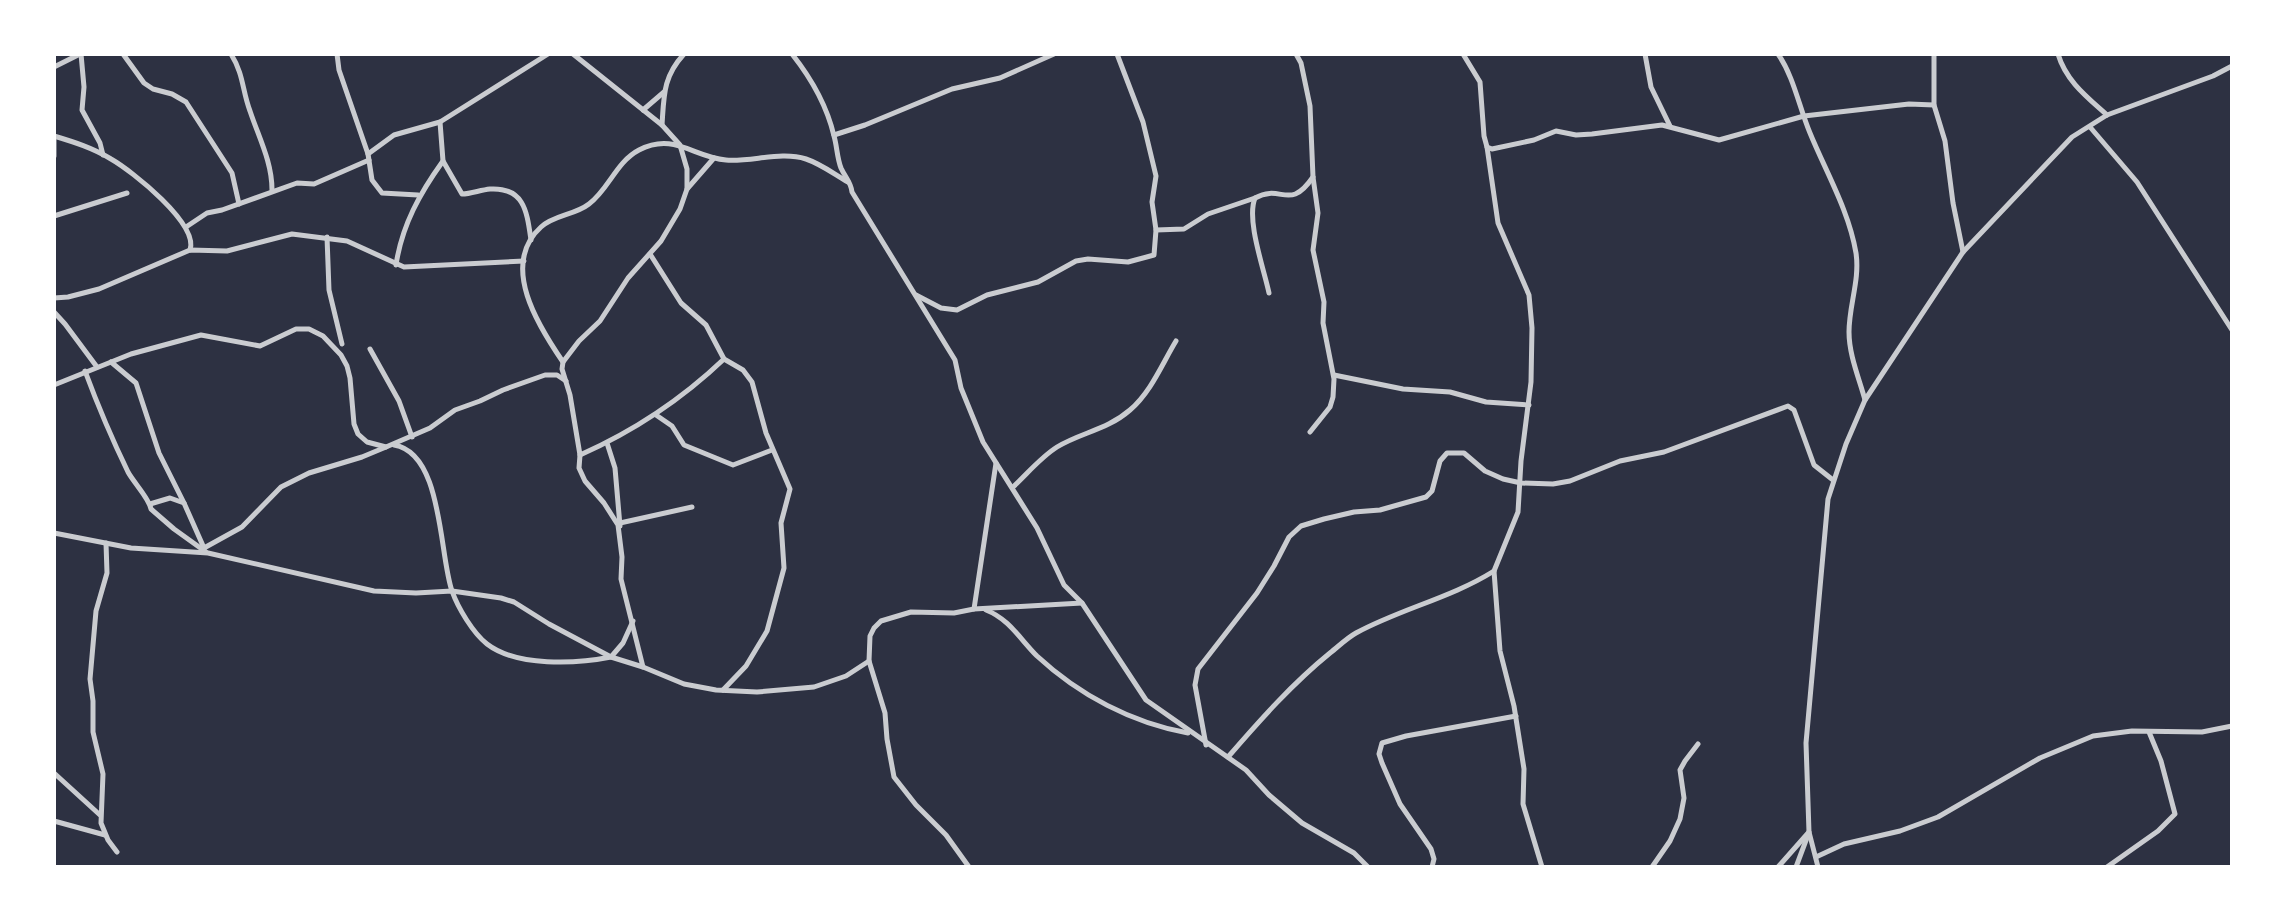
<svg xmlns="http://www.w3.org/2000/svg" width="2286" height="921" viewBox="0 0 2286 921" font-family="'PT Sans',sans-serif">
	<rect width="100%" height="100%" fill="#2d3142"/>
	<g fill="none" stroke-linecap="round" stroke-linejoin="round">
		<g stroke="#caccd0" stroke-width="5">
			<polyline points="81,54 84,87 82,110 100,143 103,155"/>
			<polyline points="123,54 144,83 153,89 172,94 186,102 232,173 239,204"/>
			<path d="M231 54C244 75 242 90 250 111 259 138 272 162 272 190"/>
			<polyline points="337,54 339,70 368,154 372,180 382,193 418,195"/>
			<path d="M792 54C811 78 827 106 834 136 837 146 837 158 841 168 845 177 851 182 852 192L955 360 961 388 983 442 1037 528 1064 585 1082 603 1146 700 1246 770 1269 795 1302 823 1354 853 1368 867"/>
			<polyline points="1296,54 1301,63 1310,106 1313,177 1318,213 1313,250 1324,302 1323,323 1334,379 1333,397 1330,407 1310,432"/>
			<polyline points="1463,54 1480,82 1484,136 1487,147 1492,149 1534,140 1556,131 1576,135 1592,134 1662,125 1719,140 1804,116 1909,104 1934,105"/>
			<polyline points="1645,54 1651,87 1670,126"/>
			<path d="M1778 54C1794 77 1799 107 1810 133 1826 172 1849 211 1856 253 1860 280 1849 305 1849 332 1849 355 1859 378 1865 400"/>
			<polyline points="1934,54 1934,105 1945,141 1953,203 1963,252"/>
			<path d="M2058 54C2066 81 2087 97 2107 115"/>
			<polyline points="54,67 80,54"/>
			<polyline points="643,110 664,92"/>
			<path d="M662 125C664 95 663 77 684 54"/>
			<polyline points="2090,127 2137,182 2232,330"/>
			<polyline points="834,135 865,125 952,89 1000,78 1054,54"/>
			<path d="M54 136C74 142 93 148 111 159 132 171 199 224 190 250"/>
			<polyline points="54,137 54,156"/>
			<polyline points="1487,147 1498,223 1529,295 1532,328 1531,382 1521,461 1518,512 1494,571 1500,651 1514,706 1524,769 1523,804 1542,867"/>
			<polyline points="368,154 394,135 440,122 548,54"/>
			<path d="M443 161 462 194C471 194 480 190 490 189 525 187 527 213 531 240"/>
			<polyline points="687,189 714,158"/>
			<polyline points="54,216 127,193"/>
			<polyline points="186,227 207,213 222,210 297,183 314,184 369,160"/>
			<polyline points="1156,230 1184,229 1208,214 1255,198"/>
			<polyline points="327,237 329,290 342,344"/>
			<polyline points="650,254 681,303 706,325 724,359 743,370 752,382 766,433 790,489 781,523 784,568 767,631 746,666 723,690"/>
			<path d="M396 265C402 225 420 193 443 161L440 122"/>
			<path d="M1269 293C1264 269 1246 220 1255 198 1282 183 1289 212 1313 177"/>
			<polyline points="916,295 941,308 957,310 987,295 1038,282 1076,261 1088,259 1128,262 1154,255 1156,230 1152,202 1156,176 1143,122 1117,54"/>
			<polyline points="54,298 68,297 99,289 190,250 227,251 292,234 347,241 404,267 524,261"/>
			<polyline points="54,312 65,324 97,367"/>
			<polyline points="370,349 399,401 412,437"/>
			<polyline points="111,362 136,383 159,453 184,503"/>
			<polyline points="563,362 579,341 600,321 628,278 661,241 680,209 687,189 687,169 680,145 662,125 573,54"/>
			<path d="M85 371C98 406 112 439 128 472 134 483 149 498 151 509L174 529 206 552"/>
			<polyline points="1334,375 1403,389 1450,392 1486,402 1529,405"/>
			<polyline points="54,385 131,354 201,335 260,346 296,329 309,329 323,336 341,355 347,366 350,378 354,424 358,434 367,442 386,447 430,428 455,410 480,401 503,390 545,375 557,375 566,381"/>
			<polyline points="656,415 672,426 684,445 733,465 772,450"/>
			<polyline points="607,443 615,468 620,526"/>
			<path d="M394 445C443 453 439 554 452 591 458 608 473 633 487 644 517 667 576 664 611 657L623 643 633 621"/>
			<path d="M580 455C634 431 681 400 724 359"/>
			<path d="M1013 487C1027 474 1041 457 1057 447 1082 432 1107 430 1130 410 1151 392 1162 364 1176 341"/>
			<polyline points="150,504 170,498 184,503 204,548 202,549"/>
			<polyline points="620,523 692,507"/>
			<polyline points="54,533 131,548 208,553 374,591 416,593 452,591 501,598 514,602 549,624 611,657 643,667 684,684 716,690 757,692 814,687 846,676 869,661"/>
			<polyline points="106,543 107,573 96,611 90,679 93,701 93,732 103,774 101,823 108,840 117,852"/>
			<polyline points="204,548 242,527 281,487 309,473 362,457 386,447"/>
			<polyline points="974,609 996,463"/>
			<path d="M986 610C1009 619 1020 639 1037 656 1079 695 1132 723 1188 733"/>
			<path d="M643 667 621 579 622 557 618 525 604 503 585 481 579 468 580 455 570 395 562 369 563 362C539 327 499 265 541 227 554 215 575 215 589 204 609 189 616 162 639 150 674 132 693 157 726 160 752 162 781 151 806 159 821 164 834 174 848 182"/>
			<polyline points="1206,745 1195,685 1198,669 1257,593 1274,566 1289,537 1301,526 1324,519 1354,512 1380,510 1426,497 1432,491 1440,461 1447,453 1464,453 1485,471 1503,479 1521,483 1553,484 1570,481 1620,461 1664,452 1788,406 1794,410 1814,465 1833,480"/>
			<path d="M1228 757C1260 720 1293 683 1330 653 1339 646 1347 638 1356 633 1400 609 1451 598 1494 571"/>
			<polyline points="54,773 100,815"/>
			<polyline points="54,821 105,835"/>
			<polyline points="1816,857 1844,844 1900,831 1938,817 2040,758 2093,736 2132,731 2202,732 2232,726"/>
			<polyline points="969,867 946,835 916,805 894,777 887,739 885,713 869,661 870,636 874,628 881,621 911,612 954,613 974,609 1082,603"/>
			<polyline points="1432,867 1434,859 1431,849 1400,804 1382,763 1379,754 1382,743 1406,736 1516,716"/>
			<polyline points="1652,867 1670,841 1680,819 1684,798 1680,770 1685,761 1698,744"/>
			<polyline points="1778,867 1809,832"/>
			<polyline points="1796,867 1808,835"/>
			<polyline points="1818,867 1809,832 1806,743 1828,499 1846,444 1865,400 1963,252 2072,137 2107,115 2213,76 2232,66"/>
			<polyline points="2107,867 2158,831 2175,814 2161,761 2149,732"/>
		</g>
	</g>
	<rect width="2286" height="921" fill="none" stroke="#ffffff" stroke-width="112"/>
</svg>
